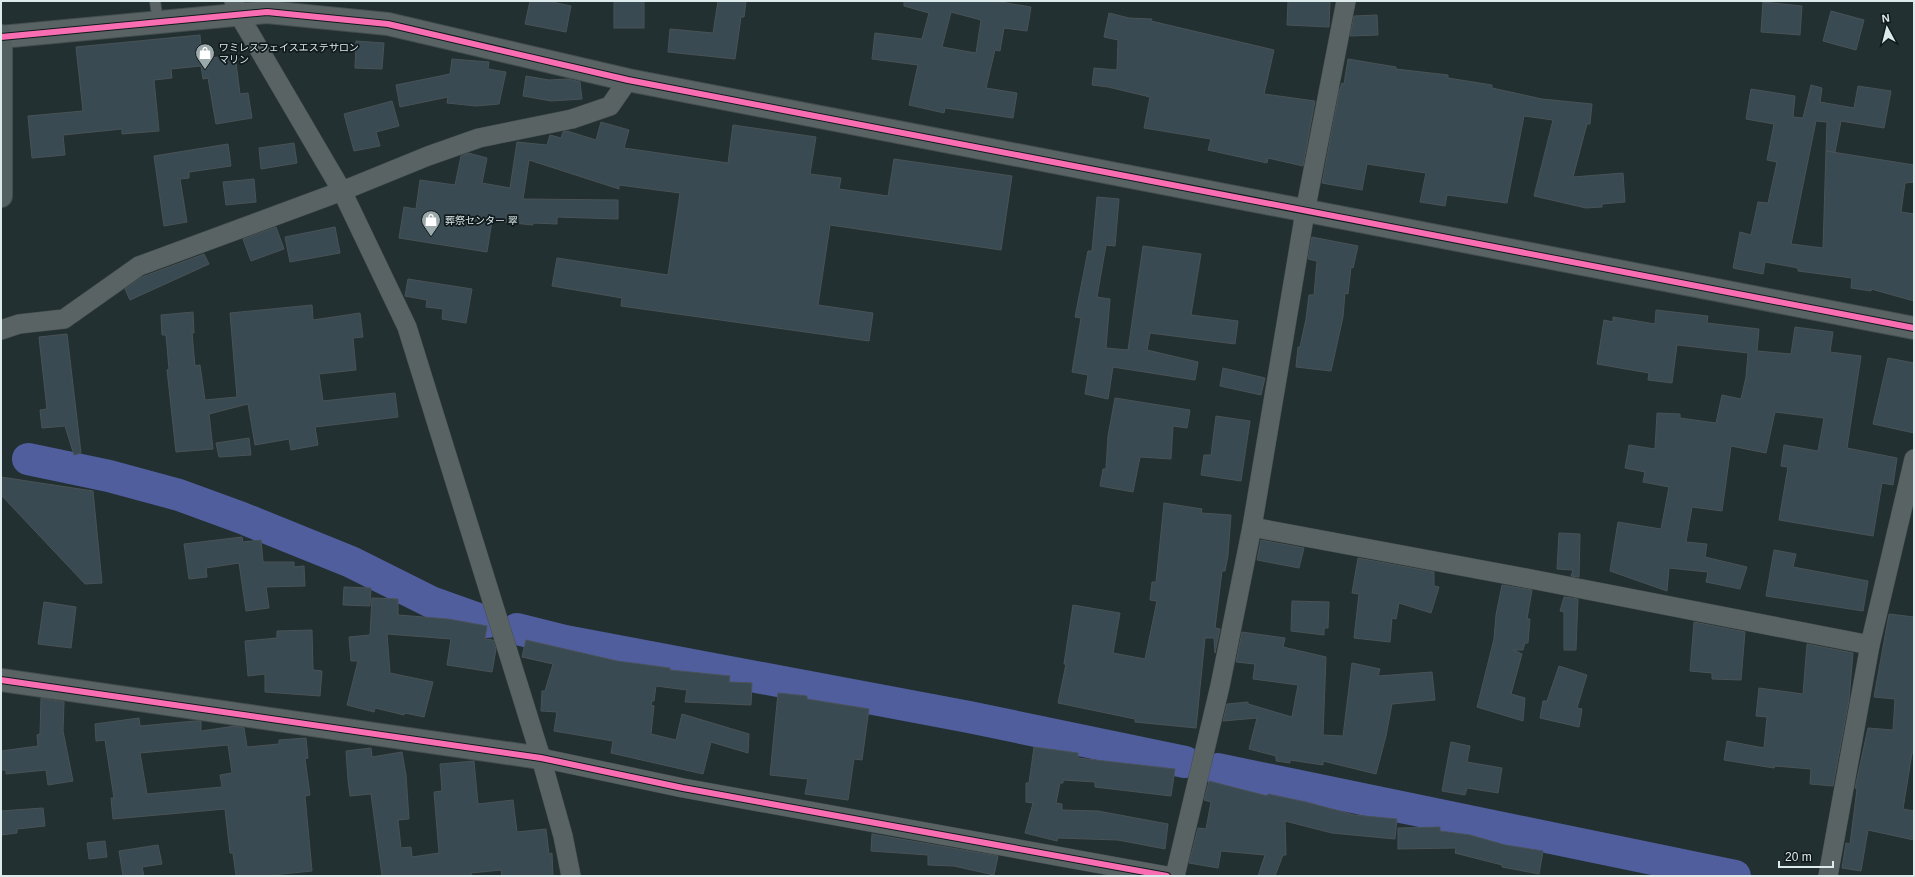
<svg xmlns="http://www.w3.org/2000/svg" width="1915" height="877" viewBox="0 0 1915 877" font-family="Arial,'Noto Sans JP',sans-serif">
	<rect width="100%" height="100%" fill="#233032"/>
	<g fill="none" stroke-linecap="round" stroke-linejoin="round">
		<g stroke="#515e9d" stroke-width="32">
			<polyline points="28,459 109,476 179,495 242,518 351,562 431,602 487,622"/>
			<polyline points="517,629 565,641 969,717 1185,762"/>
			<polyline points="1217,769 1735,876"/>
		</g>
	</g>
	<g fill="#394a52" stroke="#495256" fill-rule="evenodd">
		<polygon points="530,1 547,1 571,6 566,32 525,24"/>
		<rect x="614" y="1" width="30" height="27"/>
		<polygon points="718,1 746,1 744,17 741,17 735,59 668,52 670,29 713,33"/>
		<path d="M904 1H994L1031 7 1027 31 1004 28 1000 51 995 50 986 88 1017 93 1013 118 945 108 944 113 909 105 918 65 872 59 875 33 922 39 929 13 904 6ZM951 12 981 20 976 53 942 47Z"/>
		<polygon points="1288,1 1330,1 1329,27 1287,25"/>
		<polygon points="1763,2 1802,6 1800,35 1761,32"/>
		<polygon points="1831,11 1864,20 1856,50 1823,41"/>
		<polygon points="1109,13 1129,18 1152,19 1151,21 1274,50 1264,94 1315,101 1303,166 1268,158 1267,163 1208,150 1211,139 1144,128 1150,97 1108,87 1092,85 1094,68 1117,70 1118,40 1104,37"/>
		<polygon points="1377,15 1378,35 1350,36 1354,16"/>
		<polygon points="200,35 202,59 235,55 240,94 248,93 252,118 216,124 208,78 203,79 201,66 171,69 172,78 154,80 159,131 122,134 122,129 63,135 65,155 32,158 28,116 83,111 76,47"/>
		<polygon points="356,41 384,43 382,69 355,68"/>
		<polygon points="452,59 489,62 488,69 506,72 499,104 476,106 447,103 448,97 400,107 396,85 450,74"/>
		<polygon points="1348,59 1396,67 1396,69 1448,75 1448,78 1492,85 1492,88 1542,99 1592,104 1590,124 1587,124 1573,177 1623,173 1625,202 1602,204 1602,207 1586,208 1534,196 1553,120 1524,116 1507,203 1447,195 1445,206 1420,202 1426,173 1367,164 1362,190 1322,183 1339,92 1342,83 1344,84"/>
		<polygon points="526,76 549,80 568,79 580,82 582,99 551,101 523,96"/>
		<polygon points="1811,85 1822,88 1820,102 1854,108 1858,86 1891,91 1884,128 1841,121 1835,152 1826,151 1827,122 1816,121 1791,244 1823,248 1826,151 1914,165 1914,182 1905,183 1901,212 1914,214 1914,301 1871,289 1871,291 1851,288 1852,278 1798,271 1798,268 1765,262 1763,274 1733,268 1740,232 1751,235 1758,202 1768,203 1777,162 1767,160 1774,124 1746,119 1751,89 1795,96 1793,117 1803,118"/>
		<polygon points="392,101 399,126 376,132 380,146 354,151 344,114"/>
		<polygon points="601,122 629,130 624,148 728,163 733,125 816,137 810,174 841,178 839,189 888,196 894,159 1012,176 1001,250 830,225 818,305 873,313 869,341 621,306 622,298 552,286 557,258 668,275 680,193 619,185 619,189 529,160 523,199 618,200 618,219 557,217 557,224 533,223 533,225 492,221 487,252 399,238 404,207 416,209 420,180 455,185 461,156 468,153 487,158 482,183 510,188 517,142 547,145 550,135 561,138 563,132 567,131 596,140"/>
		<polygon points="294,143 297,163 261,169 259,148"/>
		<polygon points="228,144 231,166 189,172 189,178 180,179 187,222 164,226 154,156"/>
		<polygon points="254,179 256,202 226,205 223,182"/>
		<polygon points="1097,197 1119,199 1115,246 1106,245 1097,297 1110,299 1106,348 1128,350 1143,246 1201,254 1191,315 1238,321 1235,344 1150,333 1147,350 1198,362 1195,380 1113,367 1108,399 1085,394 1088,375 1072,372 1081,318 1075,317 1088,251 1092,251"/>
		<polygon points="276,227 284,249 251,261 243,239"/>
		<polygon points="335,227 340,253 290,262 285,237"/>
		<polygon points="1312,237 1358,246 1353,268 1351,267 1348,294 1345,293 1343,317 1331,371 1296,367 1298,347 1300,347 1306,319 1309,295 1314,295 1317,261 1308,259"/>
		<polygon points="204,254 209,264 130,300 125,289 142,277"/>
		<polygon points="408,279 472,289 466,323 442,319 443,309 426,307 427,300 405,296"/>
		<polygon points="312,305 313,320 360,313 363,337 353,338 356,370 319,374 323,401 395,393 398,417 315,427 318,445 291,450 289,439 255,445 248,404 209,414 213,449 176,452 167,370 169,369 166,335 162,335 161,315 193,312 194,333 192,333 195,366 200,365 205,400 237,397 230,313"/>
		<polygon points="1656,310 1708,316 1707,323 1759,329 1757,351 1791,354 1795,327 1833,332 1830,352 1861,356 1847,448 1897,458 1893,485 1882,483 1873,536 1779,520 1788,467 1781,466 1784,445 1818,451 1824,418 1775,412 1766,453 1731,446 1722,511 1692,507 1686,542 1707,544 1705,557 1747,567 1740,589 1706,582 1708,572 1669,568 1667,591 1610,571 1618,522 1661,529 1669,487 1643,482 1645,472 1625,468 1629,445 1655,449 1657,413 1680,414 1680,418 1716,423 1722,395 1741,399 1746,377 1748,353 1677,345 1672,383 1648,380 1649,373 1597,364 1604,320 1613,322 1613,317 1655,324"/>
		<polygon points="67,334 81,453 74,455 65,426 42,428 40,410 47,409 39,337"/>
		<polygon points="1888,358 1914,363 1914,433 1873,424"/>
		<polygon points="1223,368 1265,378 1261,395 1220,386"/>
		<polygon points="1115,398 1190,410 1187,428 1173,426 1171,459 1140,457 1133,492 1100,486 1103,469 1106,469 1108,436"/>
		<polygon points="1216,416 1250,421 1241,481 1201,475 1204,455 1211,455"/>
		<polygon points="249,438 251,455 219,457 216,443"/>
		<polygon points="1,477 93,491 102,583 85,584 1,495"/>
		<polygon points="1164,503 1202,509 1201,513 1231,515 1228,555 1225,571 1222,571 1215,628 1220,629 1215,653 1214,638 1205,638 1196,728 1135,722 1135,719 1058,703 1066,664 1064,664 1073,605 1120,613 1113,653 1145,659 1157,601 1150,600 1152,582 1156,582"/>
		<polygon points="1559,533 1580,534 1579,577 1571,576 1573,570 1557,569"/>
		<polygon points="242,537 243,542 261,540 263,562 294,562 294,567 304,566 305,586 266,587 269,608 246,611 239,563 206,568 207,577 189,579 184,544"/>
		<polygon points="1261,540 1304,548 1299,568 1257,560"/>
		<polygon points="1774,550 1796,554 1793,567 1868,581 1863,611 1766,596"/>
		<polygon points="1358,558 1434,572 1434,586 1439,587 1431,613 1399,603 1396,619 1392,618 1390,642 1354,638 1359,594 1352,593"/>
		<polygon points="1502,585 1532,590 1527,619 1530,619 1528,643 1525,643 1523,650 1513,650 1522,654 1511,694 1525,698 1523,721 1477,707 1494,639 1496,615"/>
		<polygon points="344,587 371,588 370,606 343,605"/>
		<polygon points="1564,597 1578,599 1576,650 1564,650 1564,612 1560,611"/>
		<polygon points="372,598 398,599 398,615 448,619 487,626 485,639 493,640 496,649 492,672 447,665 451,639 387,634 390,673 433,682 424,717 405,713 404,715 375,708 374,712 347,705 358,661 351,661 349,637 370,635"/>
		<polygon points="1292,601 1329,602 1328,628 1324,628 1324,635 1291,631"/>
		<polygon points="44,602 76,607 71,648 38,644"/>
		<polygon points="1889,614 1914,617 1914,753 1912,753 1903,809 1914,811 1914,840 1868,830 1861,871 1842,868 1846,843 1850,844 1857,789 1855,788 1868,728 1893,730 1895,699 1874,697"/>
		<polygon points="1694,622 1745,632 1741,680 1712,679 1712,673 1690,671"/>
		<polygon points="312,630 313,670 322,671 320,696 265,692 265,674 248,676 245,641 277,638 277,631"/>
		<polygon points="1242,632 1285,638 1283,647 1326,657 1323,735 1343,736 1352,663 1380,669 1378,676 1432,672 1435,700 1392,704 1386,736 1376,774 1323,761 1323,765 1290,760 1290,763 1276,761 1276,756 1249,749 1257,718 1223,721 1227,704 1248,702 1248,704 1292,717 1298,685 1253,679 1255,664 1236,662"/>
		<polygon points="526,640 617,661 670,668 670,670 730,676 729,682 752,683 751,705 685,702 687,690 656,686 654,701 652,701 651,705 654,706 651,734 676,740 682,714 749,734 748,753 711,742 703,774 611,753 613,741 554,731 557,712 541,711 542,691 545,691 553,664 522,657"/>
		<polygon points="1807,644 1853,653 1849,700 1833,786 1810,784 1811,769 1775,766 1774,768 1724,760 1727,741 1764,748 1767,717 1756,716 1759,688 1803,694"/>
		<polygon points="1559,666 1587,675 1577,708 1582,709 1579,727 1540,718 1543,701 1547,701"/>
		<polygon points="778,693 807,696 807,699 869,709 862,760 854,759 848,800 805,794 808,779 770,775"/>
		<polygon points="41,698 64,702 63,731 73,781 48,785 46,770 6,774 6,770 1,770 1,751 38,746 37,735 40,734"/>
		<path d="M139 718 140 726 195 721H201V731L235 726 244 728 247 747 279 744V740L306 738 308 758 305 759 310 795 305 796 312 871 263 876H236L233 853H230L225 809 113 819 111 798H114L105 740 96 741 95 724ZM228 745 232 773 220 775 222 787 147 794 140 753Z"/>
		<polygon points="1451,742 1470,746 1467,762 1502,768 1498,793 1467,788 1465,795 1442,791"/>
		<polygon points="1034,747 1078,753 1078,758 1175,769 1171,796 1095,787 1095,782 1063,780 1063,783 1060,783 1056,803 1062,804 1062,810 1098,811 1168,824 1165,849 1118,840 1058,838 1057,841 1025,833 1033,803 1026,802 1026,783 1029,783"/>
		<polygon points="371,748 372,757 402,752 406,775 409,819 398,820 401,848 411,847 412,857 439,853 434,792 442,791 440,764 474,761 478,804 513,800 517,832 546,829 549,854 552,853 553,876 502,876 501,870 471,873 472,876 382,876 371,794 350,796 348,780 346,751"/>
		<polygon points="1209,781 1267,796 1268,794 1306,802 1354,815 1397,819 1395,839 1332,833 1285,821 1286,855 1283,855 1275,876 1258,876 1265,855 1221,851 1218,868 1189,863 1198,828 1206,829 1211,802 1204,800"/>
		<polygon points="43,808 45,826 17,829 17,833 1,835 1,811"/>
		<polygon points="1440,827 1440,831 1470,835 1505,845 1543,851 1539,874 1502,867 1502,865 1455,853 1456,848 1398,849 1398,828"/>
		<polygon points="872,834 998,856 994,875 954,866 928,865 928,855 871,851"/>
		<polygon points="105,841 107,857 89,859 87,843"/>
		<polygon points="158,845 162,864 142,867 144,876 123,876 119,851"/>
	</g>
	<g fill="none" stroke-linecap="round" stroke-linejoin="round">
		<g stroke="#434e4f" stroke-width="12">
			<polyline id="service" points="155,1 158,22"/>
		</g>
		<g stroke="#434e4f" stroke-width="20">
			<g id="minor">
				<polyline points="234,1 239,15 342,191 407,327 541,758 563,836 571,876"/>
				<polyline points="1,330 19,324 64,319 139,266 342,191 428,156 479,138 572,119 610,106 628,80"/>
				<polyline points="1252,527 1536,580 1870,645"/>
				<polyline points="541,758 683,788 1167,876"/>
				<polyline points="1175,876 1220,686 1252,527 1305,212 1346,1"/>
				<polyline points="1828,876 1870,645 1914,459"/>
			</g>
		</g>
		<g stroke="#434e4f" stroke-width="24">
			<g id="tertiary">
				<polyline points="1,37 267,12 388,24 628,80 1914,328"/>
				<polyline points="1,680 541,758"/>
			</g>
		</g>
		<g stroke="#434e4f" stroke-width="24">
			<polyline id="secondary" points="1,36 1,196"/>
		</g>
		<use href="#service" stroke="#5a6364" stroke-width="10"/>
		<use href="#minor" stroke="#5a6364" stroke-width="19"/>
		<use href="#tertiary" stroke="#5a6364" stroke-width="22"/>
		<use href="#secondary" stroke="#52605f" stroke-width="22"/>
		<g stroke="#101a1c" stroke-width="8">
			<g id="cycleway">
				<polyline points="1,37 267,12 388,24 628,80 1914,328"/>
				<polyline points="1,680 541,758 683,788 1167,876"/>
			</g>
		</g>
		<use href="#cycleway" stroke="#f96db3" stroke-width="6"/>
	</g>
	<defs>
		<g id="shop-pin" transform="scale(1)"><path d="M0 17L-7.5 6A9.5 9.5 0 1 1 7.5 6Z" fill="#9ca9ab" stroke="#101a1c"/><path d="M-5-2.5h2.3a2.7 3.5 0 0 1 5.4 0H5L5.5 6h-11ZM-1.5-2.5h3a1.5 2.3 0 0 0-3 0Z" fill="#fff"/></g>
	</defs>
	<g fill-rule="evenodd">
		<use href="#shop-pin" x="205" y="53"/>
		<use href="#shop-pin" x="431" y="220"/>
	</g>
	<g text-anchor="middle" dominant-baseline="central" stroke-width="3.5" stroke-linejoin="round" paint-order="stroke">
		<g font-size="10" fill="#ddeaec" stroke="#101a1c" text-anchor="start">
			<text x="219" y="47">ワミレスフェイスエステサロン<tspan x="219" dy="12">マリン</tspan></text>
			<text x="445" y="220">葬祭センター 翠</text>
		</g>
	</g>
	<rect width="1915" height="877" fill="none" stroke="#ddeaec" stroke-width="4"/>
	<g transform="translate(1887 28) rotate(353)" stroke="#101a1c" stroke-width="3" paint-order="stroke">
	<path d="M0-3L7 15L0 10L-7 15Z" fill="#ddeaec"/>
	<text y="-6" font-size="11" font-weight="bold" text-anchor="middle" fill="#ddeaec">N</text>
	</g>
	<path d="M1779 861v6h54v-6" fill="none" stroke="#ddeaec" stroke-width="2"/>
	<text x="1785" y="861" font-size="12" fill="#ddeaec" stroke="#101a1c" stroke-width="3" paint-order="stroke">20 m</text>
</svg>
